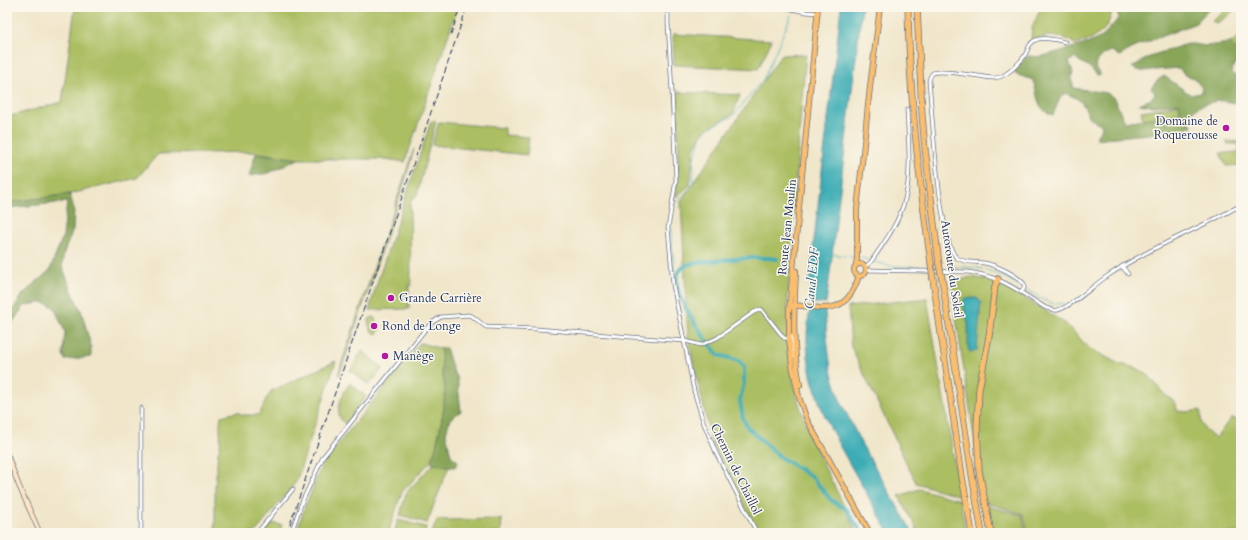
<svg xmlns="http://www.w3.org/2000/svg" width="1248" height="540" viewBox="0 0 1248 540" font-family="Cardo,serif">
	<rect width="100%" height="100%" fill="#fbf7ec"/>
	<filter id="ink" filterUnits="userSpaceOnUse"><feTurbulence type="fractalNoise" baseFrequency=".025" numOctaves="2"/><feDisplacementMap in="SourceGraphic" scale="8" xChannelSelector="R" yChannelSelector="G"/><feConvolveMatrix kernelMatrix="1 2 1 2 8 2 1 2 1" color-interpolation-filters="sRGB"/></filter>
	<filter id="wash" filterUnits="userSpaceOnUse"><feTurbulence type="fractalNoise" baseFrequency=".012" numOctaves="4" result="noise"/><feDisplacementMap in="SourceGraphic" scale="16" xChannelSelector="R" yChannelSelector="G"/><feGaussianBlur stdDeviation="0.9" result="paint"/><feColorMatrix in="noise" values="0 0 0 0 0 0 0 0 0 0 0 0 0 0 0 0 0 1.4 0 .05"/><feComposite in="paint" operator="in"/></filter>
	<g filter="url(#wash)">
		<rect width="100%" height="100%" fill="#f0e6ca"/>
		<g fill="#abbe62" stroke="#637660">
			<polygon points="75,7 458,7 405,162 386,159 298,159 254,152 158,154 137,178 70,194 7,203 7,117 62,102"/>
			<path d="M1041 7H1112C1110 33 1096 37 1075 45L1072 41 1065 39V38L1049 36 1031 40 1032 28Z"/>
			<polygon points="1226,7 1237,7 1228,16 1217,23 1212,21 1223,13"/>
			<polygon points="673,34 772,40 758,69 674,65"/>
			<polygon points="1241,37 1241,52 1239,52 1230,43 1237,38"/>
			<path d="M806 54C800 115 796 175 792 235 789 288 782 341 796 392 808 441 836 487 857 533H759L712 444 688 338 681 201 781 55Z"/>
			<polygon points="675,92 740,95 733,114 703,131 694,148 690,185 676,197 679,150"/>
			<polygon points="1179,104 1180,114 1162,117 1160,108"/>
			<polygon points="1159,108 1161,117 1143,120 1141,111"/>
			<polygon points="431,121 436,121 417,195 410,201 411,286 407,287 409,287 409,309 369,310 377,283"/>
			<polygon points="439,122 505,128 505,135 529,137 527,155 432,145"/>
			<polygon points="1227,141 1241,142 1241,165 1226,166 1220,153 1239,152 1239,144 1227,144"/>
			<polygon points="414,149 402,190 339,376 338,374"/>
			<path d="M970 277 998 281 1066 324 1089 348 1117 363 1139 369 1150 377 1164 394 1176 403 1177 411 1188 412 1199 410C1202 414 1201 415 1201 420 1202 427 1210 436 1216 438 1222 431 1225 424 1232 418L1241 421V533H1028L1023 514 984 502 954 305 952 283Z"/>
			<polygon points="927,298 960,496 916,483 851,347 848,307"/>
			<polygon points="374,317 380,330 377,334 372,332 368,323 370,318"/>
			<polygon points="420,343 439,348 441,351 442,373 445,386 444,409 436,448 431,461 402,492 388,533 296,533 306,504 311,493 322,464"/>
			<polygon points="362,351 383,368 369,385 350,371"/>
			<path d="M336 361 296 482 255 533H215V487L218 452C223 442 218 428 221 416L238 412 242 415H258C263 410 263 405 266 399 268 396 270 395 271 391Z"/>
			<path d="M350 383 366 397 345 424C332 414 342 394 350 383Z"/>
			<polygon points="435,464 449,466 427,523 400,515 406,493 432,465"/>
			<polygon points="919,489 960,500 966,533 919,533 899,496"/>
			<polygon points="982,505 1022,515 1026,533 989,533"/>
			<polygon points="502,519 501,533 432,533 437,520"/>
			<polygon points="398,520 426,527 425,533 394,533"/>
			<polygon points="272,523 282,525 279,533 265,533"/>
		</g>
		<g fill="#88a558" stroke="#526a5b">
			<path d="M1116 7H1211L1196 23 1137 46 1119 56 1112 51C1102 54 1098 59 1095 68L1101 75H1097L1088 66 1074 58 1069 62 1073 72 1071 79 1074 88 1107 93 1114 98 1125 122 1181 113 1179 103 1154 106 1139 104 1151 99 1155 93 1151 88 1158 80 1164 76 1191 95 1200 93 1202 88 1194 78 1185 75 1179 68 1142 71 1136 70 1132 67 1153 55 1187 44H1193L1206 46 1230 43 1237 50 1241 52V58L1236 63 1231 72 1235 76H1241V98L1239 104C1232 103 1225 100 1219 101 1205 103 1184 108 1192 127L1148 134 1097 139V135L1102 128 1101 124C1086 118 1090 115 1082 103 1078 98 1070 95 1065 93L1060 98 1053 115C1036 110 1038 95 1033 80L1015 74C1015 66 1022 61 1028 56L1040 57 1089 43 1102 37 1119 18Z"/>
			<polygon points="256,153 298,159 269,173 249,176"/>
			<polygon points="70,194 74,209 73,230 64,252 62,266 74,296 81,310 91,346 91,357 65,360 63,354 65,332 54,307 42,302 24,306 7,330 7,318 24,293 50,270 63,236 67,202 7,208 7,203"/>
			<polygon points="439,348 446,348 454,373 457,376 461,411 450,419 446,433 451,456 458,461 455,467 435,464 431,461 436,447 444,409 445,386 442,373 441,351"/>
		</g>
		<g fill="#3cadb5" stroke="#2c6e8a">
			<polygon points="841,7 862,7 830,273 826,303 810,303 810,274"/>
			<polygon points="965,298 977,298 981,302 977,350 972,353 969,351 968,348 968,324 963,304 963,301"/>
			<path d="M810 309 825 310 827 338 831 370 840 400 861 443 913 533H889C877 512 865 491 853 470 824 419 798 370 810 309Z"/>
		</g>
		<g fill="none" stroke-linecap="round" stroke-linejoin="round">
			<g stroke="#3cadb5" stroke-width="1">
				<polyline points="673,205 693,185 694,159 700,138 710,127 733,116 764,78 793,11"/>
				<polyline points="670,224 674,270 678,273"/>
				<polyline points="832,254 845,256"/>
				<polyline points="848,256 854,257"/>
				<polyline points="860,258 870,260"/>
				<polyline points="875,262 890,266 920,267"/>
				<path d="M950 267C984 267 991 269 1021 287"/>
				<path d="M1027 290C1037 296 1051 307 1063 303"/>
			</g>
			<g stroke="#3cadb5" stroke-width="4">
				<path d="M707 341C698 327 660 279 685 266 694 261 706 262 715 261 736 259 756 256 777 259"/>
				<polyline points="710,344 718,355 736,360 740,362 744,367 744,383 740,400 743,419 748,428 780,457 812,477 831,500 847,510 862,533"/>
			</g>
		</g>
	</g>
	<g filter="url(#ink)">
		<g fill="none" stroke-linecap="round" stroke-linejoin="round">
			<g stroke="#666f84" stroke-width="4.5">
				<g id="minor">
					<polyline points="668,7 668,23 672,92 676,180 668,228 673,285 694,391 704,424 717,455 757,533"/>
					<polyline points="782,7 806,12 818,13"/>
					<path d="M866 266 870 263C884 243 899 223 905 199 912 173 908 136 907 109"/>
					<polyline points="1122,266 1128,274"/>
					<path d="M867 270 968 272C1001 276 1018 291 1046 308 1050 309 1054 311 1058 310 1071 307 1094 285 1106 277 1148 248 1197 230 1241 205"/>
					<path d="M1021 292 1024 289V284C1017 275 996 265 984 263 976 262 964 263 957 258 939 244 932 109 929 81 930 77 930 75 933 73 941 69 982 77 992 78 997 78 1001 77 1004 75 1010 72 1024 59 1026 53 1028 50 1028 47 1030 45 1036 34 1056 40 1065 42"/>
					<polyline points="792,339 794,357"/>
					<polyline points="141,408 141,533"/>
					<polyline points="257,533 293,489"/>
					<polyline points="291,533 302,502 323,457 424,331 433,322 441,317 468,315 472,316 486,327 537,329 631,337 685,341 701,345 717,338 754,312 761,309 784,338 792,339 793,335"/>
				</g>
			</g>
			<g stroke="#666f84" stroke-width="5.5">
				<polyline id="secondary" points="7,454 19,486 40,533"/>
			</g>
			<g stroke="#666f84" stroke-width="6">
				<g id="primary">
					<polyline points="818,7 789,312 789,339 792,365 799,397 807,420 870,533"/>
					<circle cx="860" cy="270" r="6"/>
					<polyline points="856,265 857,258 857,210 870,87 880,7"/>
					<path d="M796 271C794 311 792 345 800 385"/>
					<path d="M792 307 794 305C828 309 846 315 859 276"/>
				</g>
			</g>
			<g stroke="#666f84" stroke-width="7">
				<g id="motorway">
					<path d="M908 7C909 93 919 178 931 263"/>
					<polyline points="917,7 922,114 925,149 939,264"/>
					<polyline points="933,279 962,476 972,533"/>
					<polyline points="942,279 972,475 982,533"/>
					<polyline points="991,533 979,471 977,427 979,389 989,336 995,286 998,279"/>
				</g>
			</g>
			<use href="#minor" stroke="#fff" stroke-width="3"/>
			<use href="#secondary" stroke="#fde5c5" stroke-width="4"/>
			<use href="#primary" stroke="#fabe6d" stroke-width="4.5"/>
			<use href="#motorway" stroke="#fabe6d" stroke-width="5.5"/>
			<g stroke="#1b2f5e" stroke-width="1" stroke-dasharray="6 3" stroke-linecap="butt">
				<polyline points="451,35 460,7"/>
				<polyline points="287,533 467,7"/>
			</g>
			<g stroke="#666f84" stroke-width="7" stroke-linecap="butt">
				<g id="motorway-bridge">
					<polyline points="931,263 933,279"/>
					<polyline points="939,264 942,279"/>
				</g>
			</g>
			<use href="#motorway-bridge" stroke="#fabe6d" stroke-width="5.5"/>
		</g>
	</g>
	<g fill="#b5179e" stroke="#fbf7ec" stroke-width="1.5">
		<circle cx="1226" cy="128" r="4"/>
		<circle cx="391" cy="298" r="4"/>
		<circle cx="374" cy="326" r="4"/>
		<circle cx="385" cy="356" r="4"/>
	</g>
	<g text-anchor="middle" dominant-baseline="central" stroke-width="3" stroke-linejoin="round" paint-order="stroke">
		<g font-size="12" fill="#1b2f5e" stroke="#fbf7ec" text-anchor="start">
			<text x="1218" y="121" text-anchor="end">Domaine de<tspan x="1218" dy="14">Roquerousse</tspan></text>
			<text x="399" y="298">Grande Carrière</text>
			<text x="382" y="326">Rond de Longe</text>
			<text x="393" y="356">Manège</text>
		</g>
		<g font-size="12" fill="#1b2f5e" stroke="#fbf7ec">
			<text transform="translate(787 227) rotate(-84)">Route Jean Moulin</text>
			<text transform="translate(952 269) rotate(82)">Autoroute du Soleil</text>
			<text transform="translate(736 469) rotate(64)">Chemin de Chaillol</text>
		</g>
		<g font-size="13" font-style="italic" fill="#275b7c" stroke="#fbf7ec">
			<text transform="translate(812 278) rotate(-85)">Canal EDF</text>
		</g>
	</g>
	<rect width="1248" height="540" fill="none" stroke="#fbf7ec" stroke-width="24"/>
</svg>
